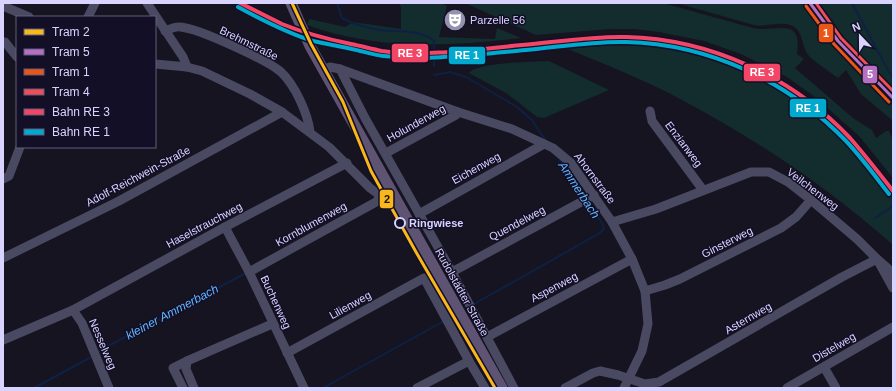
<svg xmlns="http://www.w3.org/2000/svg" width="896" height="391" viewBox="0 0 896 391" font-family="Arial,sans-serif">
	<rect width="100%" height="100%" fill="#161421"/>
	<g fill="#132c2d">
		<path d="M399 3H441L447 6 439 37 495 39 497 28 521 38C449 47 376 50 307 25L309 19 345 27 353 22 401 29V8Z"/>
		<path d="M465 3H541L554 4 582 3H663L753 28C775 33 803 15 797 54L804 59 795 68 853 118 872 130 876 138 886 131H889L893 140V178L859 136 815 97 787 77 741 54 704 41 659 32 634 29H610L536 35Z"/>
		<path d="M676 3H804L816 22 815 12C839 43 865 71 893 98V121L861 94 846 70 838 78C829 71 819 65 810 57 799 46 806 26 785 24 775 23 765 27 754 25Z"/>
		<path d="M817 3H893V89C865 61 841 36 817 3Z"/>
		<path d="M599 41H632L667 44 700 51 733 63 756 73 773 82 807 104 843 134 863 157 893 199V245C829 188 756 139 680 99 641 78 599 62 558 45Z"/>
		<path d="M549 61 609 90 544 118 537 117 506 93 469 73C477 62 533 62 549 61Z"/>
	</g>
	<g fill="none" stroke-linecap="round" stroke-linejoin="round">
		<g stroke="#0d2144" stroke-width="2">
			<path d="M337 3 342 18C353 24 367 28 380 30 398 32 420 29 434 41V66"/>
			<polyline points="852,3 889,72 893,77"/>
			<polyline points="434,75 450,72 466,77 517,107 532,120 546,141"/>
			<polyline points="558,157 585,197"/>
			<polyline points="875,218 893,206"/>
			<polyline points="474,304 600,233 604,229 602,223 588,202"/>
			<polyline points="99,351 246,273"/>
			<polyline points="34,388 93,356"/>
			<polyline points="323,388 444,321"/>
		</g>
		<g stroke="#4a4962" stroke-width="9">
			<polyline points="147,3 183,57 187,67"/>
			<polyline points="3,6 29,17"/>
			<polyline points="88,17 95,3"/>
			<path d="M165 31C170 29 176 26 180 27 198 28 267 60 281 72 295 85 308 114 310 132"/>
			<polyline points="5,42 17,57"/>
			<polyline points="155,64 187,67 202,71 250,94 282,112 329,147 370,188 378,194"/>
			<polyline points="340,69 365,118 452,272 514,388"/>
			<polyline points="323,70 330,67 340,69 458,112 512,129 553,148 571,163 612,222 632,259 645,291 648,324 642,351 624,388"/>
			<polyline points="650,111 652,121 703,190"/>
			<polyline points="386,153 456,115 458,112"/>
			<polyline points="3,179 9,176 20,147"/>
			<polyline points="419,214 544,144"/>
			<polyline points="612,222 656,209 751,172 769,172 788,182 811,200 857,239 877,259 893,273"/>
			<polyline points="225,227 249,272 304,388"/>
			<polyline points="3,258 119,201 282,112"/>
			<polyline points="249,272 376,202 380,197 378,194"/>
			<polyline points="452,272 594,195"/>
			<polyline points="645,291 665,285 680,279 781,228 796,217 811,200"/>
			<polyline points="73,310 82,323 109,388"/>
			<polyline points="487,337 632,259"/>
			<polyline points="3,340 73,310 225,227 347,163"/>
			<polyline points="287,353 424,278 469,361 485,388"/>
			<polyline points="824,367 836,388"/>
			<polyline points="183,388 173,368 187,361"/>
			<polyline points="194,388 186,369 187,361 272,324"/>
			<polyline points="417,388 469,361"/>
			<polyline points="565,388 593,373 600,371 618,375 645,384 659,382 842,277 877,259 893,288"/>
			<polyline points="787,388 893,327"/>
		</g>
		<polyline stroke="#5e5373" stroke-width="11" points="291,3 310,46 502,388"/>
		<g stroke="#130f26" stroke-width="7">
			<path id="rail-1" d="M240 3C254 10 268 17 282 24 304 33 327 39 351 44 361 46 372 49 382 51 427 57 478 49 522 45 557 42 592 36 626 37 711 39 792 77 850 138 865 155 879 173 893 191"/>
		</g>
		<g stroke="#130f26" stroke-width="7">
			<path id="rail-2" d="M238 7C262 20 287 33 313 41 326 44 339 46 352 49 362 51 373 55 383 56 431 61 479 54 526 50 559 47 593 41 626 42 709 44 788 81 846 141 862 158 875 176 889 194"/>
		</g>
		<use href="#rail-1" stroke="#f34667" stroke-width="4"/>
		<use href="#rail-2" stroke="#00a9ce" stroke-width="4"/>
		<g stroke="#130f26" stroke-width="6">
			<polyline id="tram-1" points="292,3 311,44 343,102 371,171 416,252 495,388"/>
		</g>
		<g stroke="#130f26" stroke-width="6">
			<polyline id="tram-2" points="810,3 838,41 893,98"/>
		</g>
		<g stroke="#130f26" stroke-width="6">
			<polyline id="tram-3" points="806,6 834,44 889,102"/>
		</g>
		<g stroke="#130f26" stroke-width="6">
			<polyline id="tram-4" points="816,3 841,38 893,91"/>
		</g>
		<use href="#tram-1" stroke="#fab71b" stroke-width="3"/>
		<use href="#tram-2" stroke="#b670c1" stroke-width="3"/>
		<use href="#tram-3" stroke="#eb5516" stroke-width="3"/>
		<use href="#tram-4" stroke="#f04e57" stroke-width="3"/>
	</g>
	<defs>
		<g id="theatre-disc" transform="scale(1.15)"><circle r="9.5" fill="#9591b1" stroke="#130f26"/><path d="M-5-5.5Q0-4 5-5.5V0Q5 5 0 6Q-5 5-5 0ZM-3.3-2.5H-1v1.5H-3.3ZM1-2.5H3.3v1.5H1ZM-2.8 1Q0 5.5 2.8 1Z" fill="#fff"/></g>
	</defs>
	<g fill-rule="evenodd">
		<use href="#theatre-disc" x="455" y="20"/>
	</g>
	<circle fill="#130f26" stroke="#d9d4ff" stroke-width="2" cx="400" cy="223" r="5"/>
	<g text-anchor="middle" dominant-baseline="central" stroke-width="3" stroke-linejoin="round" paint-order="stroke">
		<g font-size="11" fill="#d9d4ff" stroke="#130f26" text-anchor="start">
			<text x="470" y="20">Parzelle 56</text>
		</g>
		<g font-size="11" fill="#d9d4ff" stroke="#130f26">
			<text transform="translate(249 43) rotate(26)">Brehmstraße</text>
			<text transform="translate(416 123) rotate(-29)">Holunderweg</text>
			<text transform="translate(684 144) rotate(53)">Enzianweg</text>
			<text transform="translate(476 168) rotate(-29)">Eichenweg</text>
			<text transform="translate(138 176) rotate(-28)">Adolf-Reichwein-Straße</text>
			<text transform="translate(595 178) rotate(53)">Ahornstraße</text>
			<text transform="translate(813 189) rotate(37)">Veilchenweg</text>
			<text transform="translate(517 223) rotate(-28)">Quendelweg</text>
			<text transform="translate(311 224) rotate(-29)">Kornblumenweg</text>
			<text transform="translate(204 225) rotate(-28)">Haselstrauchweg</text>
			<text transform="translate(727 242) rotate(-27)">Ginsterweg</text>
			<text transform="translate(554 287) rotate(-28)">Aspenweg</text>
			<text transform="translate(462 292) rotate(61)">Rudolstädter Straße</text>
			<text transform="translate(276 302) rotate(65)">Buchenweg</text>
			<text transform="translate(350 305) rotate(-29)">Lilienweg</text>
			<text transform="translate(748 318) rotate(-30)">Asternweg</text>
			<text transform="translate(103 344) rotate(67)">Nesselweg</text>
			<text transform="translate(834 347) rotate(-30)">Distelweg</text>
		</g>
		<g font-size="11" font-weight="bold" fill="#d9d4ff" stroke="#130f26" text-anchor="start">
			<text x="409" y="223">Ringwiese</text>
		</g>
		<g font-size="12" font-style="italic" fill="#62b6ff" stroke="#130f26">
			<text transform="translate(579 190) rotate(57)">Ammerbach</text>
			<text transform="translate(172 312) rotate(-28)">kleiner Ammerbach</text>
		</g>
	</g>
	<g stroke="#130f26" stroke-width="1.5">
		<rect x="818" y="23" width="16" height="20" rx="4" fill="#eb5516"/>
		<rect x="391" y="43" width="38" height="20" rx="4" fill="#f34667"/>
		<rect x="448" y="46" width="38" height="19" rx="4" fill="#00a9ce"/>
		<rect x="743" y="63" width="38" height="19" rx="4" fill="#f34667"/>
		<rect x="862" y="65" width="16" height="19" rx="4" fill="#b670c1"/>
		<rect x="789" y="98" width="38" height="20" rx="4" fill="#00a9ce"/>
		<rect x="379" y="189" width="15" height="20" rx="4" fill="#fab71b"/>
	</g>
	<g font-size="11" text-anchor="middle" font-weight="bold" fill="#fff">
		<text x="826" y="37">1</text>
		<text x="410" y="57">RE 3</text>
		<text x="467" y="59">RE 1</text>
		<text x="762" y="76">RE 3</text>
		<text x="870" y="78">5</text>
		<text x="808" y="112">RE 1</text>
	</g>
	<g font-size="11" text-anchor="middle" font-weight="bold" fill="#111">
		<text x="387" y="203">2</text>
	</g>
	<rect width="896" height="391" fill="none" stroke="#d9d4ff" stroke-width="8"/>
	<rect x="16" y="16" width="140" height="132" fill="#130f26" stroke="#625e7d"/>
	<rect x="24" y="29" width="20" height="6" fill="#fab71b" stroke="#625e7d"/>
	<text x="52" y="36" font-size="12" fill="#d9d4ff">Tram 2</text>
	<rect x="24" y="49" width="20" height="6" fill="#b670c1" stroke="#625e7d"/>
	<text x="52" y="56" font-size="12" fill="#d9d4ff">Tram 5</text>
	<rect x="24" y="69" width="20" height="6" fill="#eb5516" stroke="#625e7d"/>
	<text x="52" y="76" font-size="12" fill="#d9d4ff">Tram 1</text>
	<rect x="24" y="89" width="20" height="6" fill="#f04e57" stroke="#625e7d"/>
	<text x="52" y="96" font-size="12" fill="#d9d4ff">Tram 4</text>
	<rect x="24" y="109" width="20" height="6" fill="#f34667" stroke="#625e7d"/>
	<text x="52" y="116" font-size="12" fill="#d9d4ff">Bahn RE 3</text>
	<rect x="24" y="129" width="20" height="6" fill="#00a9ce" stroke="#625e7d"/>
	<text x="52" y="136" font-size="12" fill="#d9d4ff">Bahn RE 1</text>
	<g transform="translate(860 36) rotate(338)" stroke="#130f26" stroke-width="3" paint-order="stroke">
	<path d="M0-3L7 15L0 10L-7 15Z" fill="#d9d4ff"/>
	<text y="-6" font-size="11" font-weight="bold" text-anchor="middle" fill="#d9d4ff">N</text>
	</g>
</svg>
